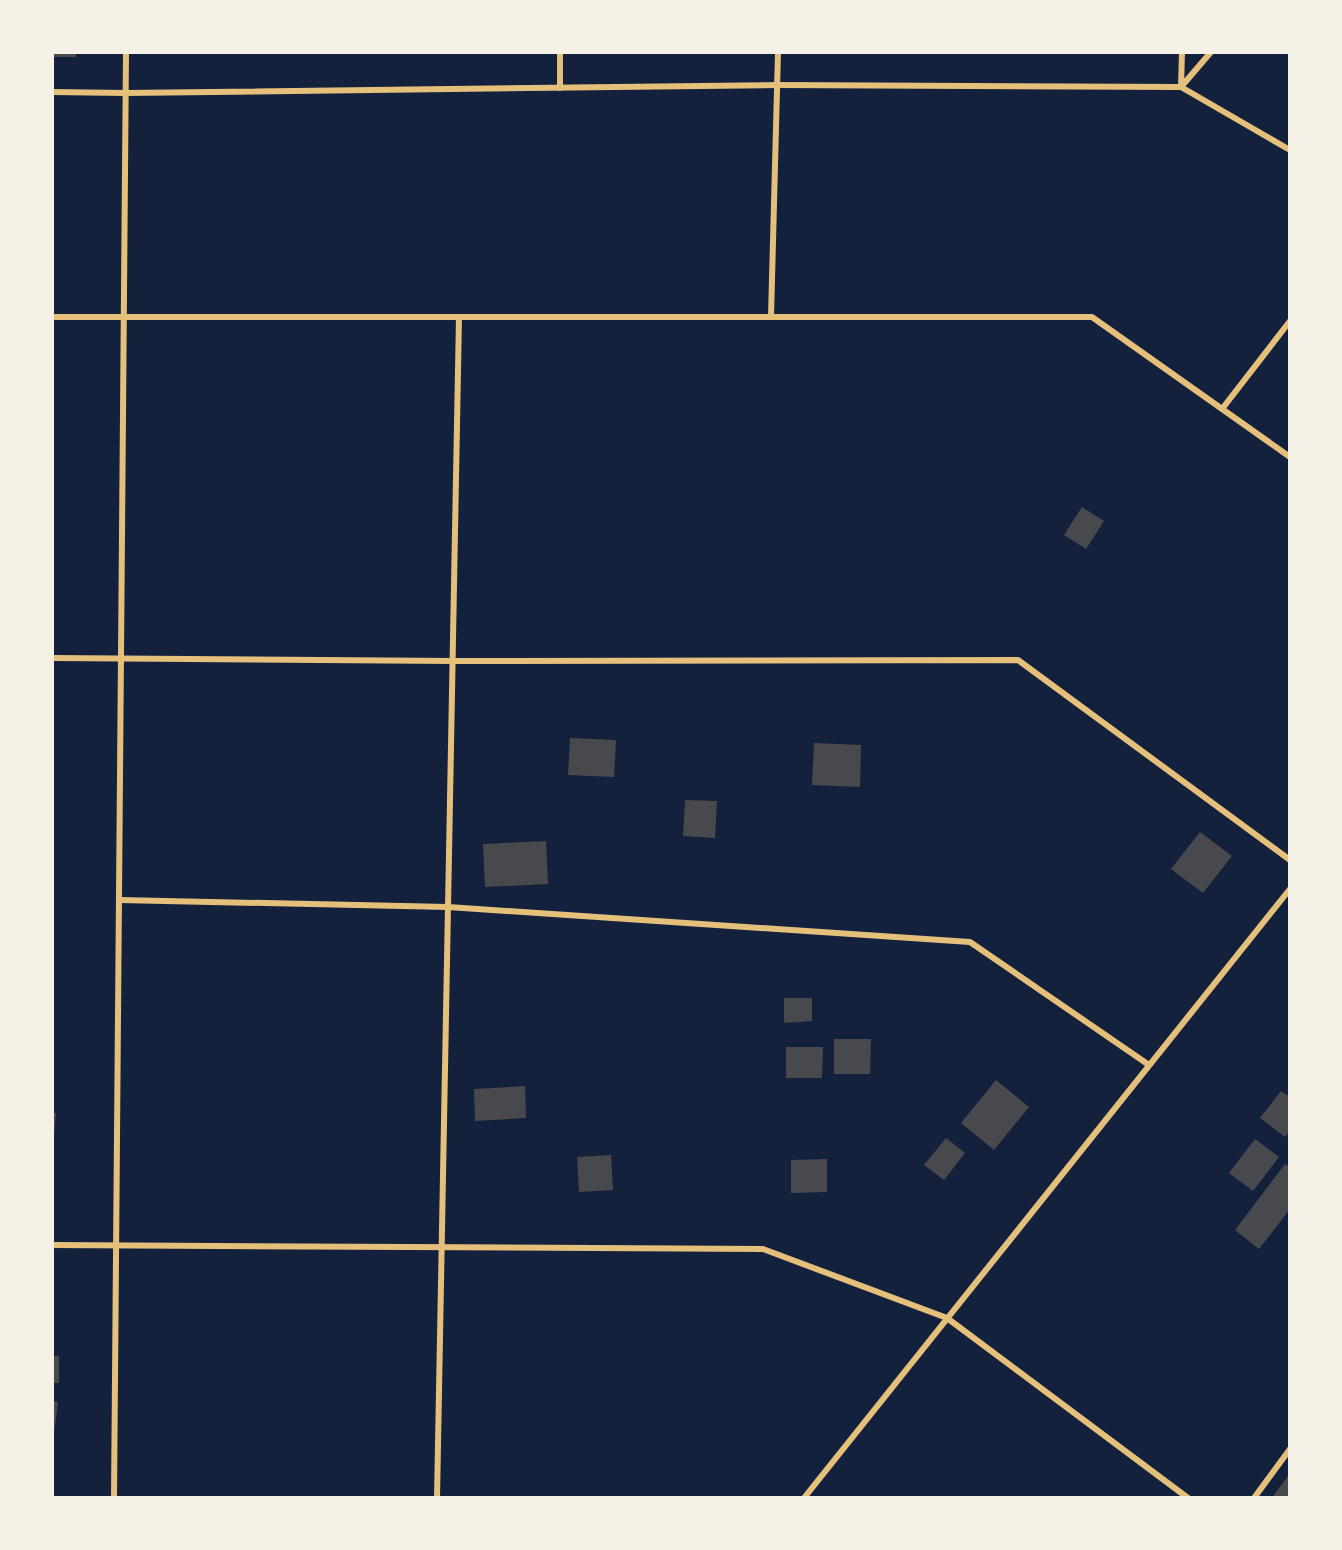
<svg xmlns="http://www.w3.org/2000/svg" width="1342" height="1550" viewBox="0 0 1342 1550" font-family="Roboto,sans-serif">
	<rect width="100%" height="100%" fill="#14213d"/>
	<g fill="#48494c">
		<rect x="52" y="52" width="24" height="5"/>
		<polygon points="1082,507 1104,521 1086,549 1064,535"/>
		<polygon points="570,738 616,740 614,777 568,775"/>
		<polygon points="814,743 861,745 860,787 812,785"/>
		<polygon points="685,800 717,801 715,838 683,836"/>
		<polygon points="1200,832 1232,856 1203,893 1171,869"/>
		<polygon points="546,841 548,884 485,887 483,844"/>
		<polygon points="784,998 812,998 812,1021 784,1023"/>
		<polygon points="834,1039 871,1039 870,1074 834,1074"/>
		<polygon points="786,1047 823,1047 822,1078 786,1078"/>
		<polygon points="996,1080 1029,1107 994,1150 961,1123"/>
		<polygon points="525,1086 526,1118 475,1121 474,1089"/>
		<polygon points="1281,1091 1290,1097 1290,1131 1285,1137 1260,1118"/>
		<polygon points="52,1113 56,1113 54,1137 52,1137"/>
		<polygon points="946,1138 965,1153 944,1180 924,1165"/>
		<polygon points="1255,1139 1279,1157 1253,1191 1229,1173"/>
		<polygon points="611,1155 613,1190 579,1192 577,1157"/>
		<polygon points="827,1159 827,1192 791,1193 791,1160"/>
		<polygon points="1285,1164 1290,1167 1290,1209 1259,1249 1235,1230"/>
		<rect x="52" y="1356" width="7" height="27"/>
		<polygon points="52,1401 58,1402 54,1433 52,1433"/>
		<polygon points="1290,1473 1290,1498 1272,1498"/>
	</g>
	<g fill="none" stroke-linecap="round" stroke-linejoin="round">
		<g stroke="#e5c07b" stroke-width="6">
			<polyline points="560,52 560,88"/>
			<polyline points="1182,52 1181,87 1211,52"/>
			<polyline points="52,92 125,93 778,85 1181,87 1290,150"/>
			<polyline points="52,317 1092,317 1290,457"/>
			<polyline points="771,317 778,52"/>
			<polyline points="1222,409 1290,321"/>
			<polyline points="52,658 452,661 1018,660 1290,860"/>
			<polyline points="119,900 448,907 970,942 1149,1065"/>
			<polyline points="52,1245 763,1249 947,1318 1188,1498"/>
			<polyline points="114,1498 126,52"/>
			<polyline points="437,1498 459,317"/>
			<polyline points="804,1498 1290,889"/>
			<polyline points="1254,1498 1290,1449"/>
		</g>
	</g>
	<rect width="1342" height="1550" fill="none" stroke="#f6f1e7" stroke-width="108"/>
</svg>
